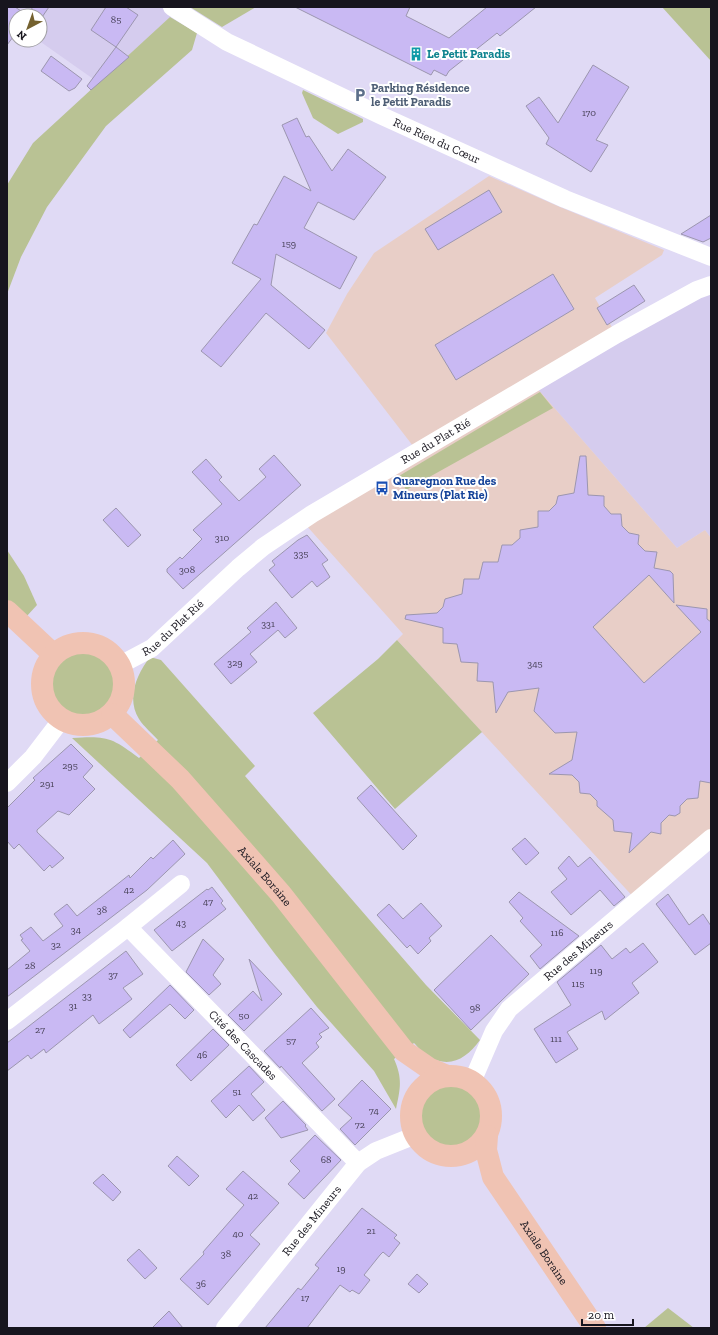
<svg xmlns="http://www.w3.org/2000/svg" width="718" height="1335" viewBox="0 0 718 1335" font-family="'Zilla Slab',serif">
	<rect width="100%" height="100%" fill="#e0daf5"/>
	<g fill="#d5ccee">
		<polygon points="7,7 181,7 99,83 38,40 40,40 40,16 16,16"/>
		<polygon points="711,290 711,538 705,530 677,548 536,387"/>
	</g>
	<g fill="#e8cec7">
		<polygon points="489,176 560,207 664,250 662,255 595,298 613,329 413,446 326,333 347,294 374,253"/>
		<polygon points="536,387 677,548 705,530 711,538 711,838 637,901 398,641 397,640 403,634 305,524"/>
	</g>
	<g fill="#b9c294">
		<polygon points="190,7 256,7 222,27"/>
		<polygon points="662,7 711,7 711,61"/>
		<polygon points="170,17 197,33 192,50 106,126 47,207 21,257 7,294 7,185 33,143"/>
		<polygon points="303,90 363,119 363,122 338,134 313,118 302,93"/>
		<polygon points="540,392 553,408 406,490 399,476"/>
		<polygon points="7,550 24,576 37,605 26,617 7,601"/>
		<polygon points="397,640 482,732 395,809 313,713 378,659"/>
		<circle cx="83" cy="684" r="31"/>
		<path d="M150 657 161 660 255 766 245 776 426 985 480 1040C466 1059 450 1069 427 1056 422 1053 418 1047 414 1043L394 1059C403 1079 400 1089 396 1109L374 1071 317 1007 275 954 207 863 72 738C107 736 111 737 139 758L158 740C152 733 144 727 139 719 126 698 137 674 150 657Z"/>
		<circle cx="451" cy="1115" r="31"/>
		<polygon points="668,1308 694,1328 644,1328"/>
	</g>
	<g fill="#c9b9f3" stroke="#9c96af">
		<polygon points="7,7 15,7 27,15 33,7 49,7 40,20 40,16 16,16 16,33 7,45"/>
		<polygon points="106,7 126,7 138,15 116,47 91,30"/>
		<polygon points="295,7 410,7 406,16 449,38 487,7 536,7 500,36 497,33 449,71 446,76 434,70 431,75"/>
		<polygon points="116,47 129,57 91,90 87,86"/>
		<polygon points="51,56 82,79 75,88 69,91 41,71"/>
		<polygon points="593,65 629,87 596,140 608,145 591,172 546,144 549,138 526,106 539,97 558,123"/>
		<polygon points="297,118 306,137 309,136 332,171 348,149 386,177 354,220 318,202 304,228 357,257 340,289 276,254 271,285 325,330 309,349 266,313 221,367 201,351 261,279 232,263 254,224 257,225 284,176 311,191 282,125"/>
		<polygon points="489,190 502,212 438,250 425,229"/>
		<polygon points="711,215 711,238 703,242 681,234"/>
		<polygon points="553,274 574,309 456,380 435,345"/>
		<polygon points="634,285 645,301 607,325 597,308"/>
		<polygon points="274,455 301,485 183,589 167,572 167,569 180,557 182,559 202,539 193,530 222,504 192,472 206,459 222,477 219,480 239,501 266,477 259,469"/>
		<polygon points="580,456 586,456 588,495 604,496 604,506 611,514 621,514 622,526 629,533 639,535 638,544 645,551 657,552 654,568 670,571 673,574 674,603 649,575 593,627 644,683 701,632 676,605 707,609 707,619 711,622 711,783 700,781 698,798 687,799 680,806 680,813 675,816 669,815 661,823 661,834 651,832 629,853 632,833 614,831 613,820 597,806 597,801 590,794 580,793 579,782 572,775 549,774 572,760 577,732 555,733 534,711 539,688 508,692 496,713 493,682 477,681 478,663 461,662 457,644 443,643 443,628 405,619 406,615 437,613 443,607 445,599 462,594 464,579 479,579 483,562 498,562 502,545 512,545 520,538 520,530 538,527 538,511 549,511 556,504 558,496 574,493"/>
		<polygon points="116,508 141,535 128,547 103,520"/>
		<polygon points="307,535 328,560 322,564 330,577 317,587 312,581 292,598 269,570 275,565 272,561 298,540"/>
		<polygon points="276,602 297,628 285,638 278,630 250,654 257,662 231,684 214,664 251,632 247,628"/>
		<polygon points="71,744 93,766 83,777 95,789 69,815 58,811 37,830 37,832 64,858 52,868 50,865 44,871 19,844 14,849 7,841 7,808 35,780 33,778"/>
		<polygon points="371,785 417,836 403,850 357,798"/>
		<polygon points="525,838 539,853 526,865 512,849"/>
		<polygon points="173,840 185,854 147,890 7,997 7,970 30,951 21,940 23,939 20,935 31,927 43,941 63,926 54,914 67,904 77,916 129,875 130,878 151,857 153,859"/>
		<polygon points="569,856 578,867 590,857 625,897 614,906 600,890 571,915 551,892 567,879 558,868"/>
		<polygon points="212,887 223,901 221,903 226,909 172,951 154,930 207,889 208,890"/>
		<polygon points="519,892 579,936 540,969 530,956 542,945 520,921 523,918 509,902"/>
		<polygon points="668,894 689,925 703,914 711,926 711,943 695,955 656,904"/>
		<polygon points="421,903 442,926 429,938 431,941 418,954 410,945 407,948 377,915 389,904 403,919"/>
		<polygon points="491,935 529,974 471,1030 434,990"/>
		<polygon points="203,939 224,959 213,975 221,984 209,995 186,972"/>
		<polygon points="643,943 658,962 632,983 639,993 605,1020 602,1011 567,1032 578,1049 556,1063 534,1029 571,1005 557,982 601,945 612,959 626,948 630,953"/>
		<polygon points="126,951 143,974 123,988 132,999 99,1024 93,1015 46,1053 44,1049 31,1059 28,1055 7,1071 7,1043"/>
		<polygon points="249,959 282,994 244,1031 228,1015 253,991 262,1001"/>
		<polygon points="170,985 194,1010 185,1019 170,1004 130,1038 123,1030"/>
		<polygon points="311,1008 329,1028 319,1034 322,1037 316,1043 319,1047 302,1063 335,1099 322,1111 281,1066 280,1068 264,1051"/>
		<polygon points="213,1029 229,1045 191,1081 176,1065"/>
		<polygon points="249,1066 264,1082 251,1094 265,1110 253,1121 239,1105 226,1118 211,1101"/>
		<polygon points="362,1080 391,1109 355,1145 340,1129 352,1118 338,1105"/>
		<polygon points="283,1101 306,1125 305,1126 308,1130 281,1138 265,1118"/>
		<polygon points="315,1135 341,1160 304,1199 288,1184 300,1171 290,1161"/>
		<polygon points="177,1156 199,1176 189,1186 168,1166"/>
		<polygon points="243,1171 279,1203 250,1235 260,1244 208,1305 180,1279 204,1254 203,1252 244,1205 226,1189"/>
		<polygon points="103,1174 121,1192 113,1201 93,1183"/>
		<polygon points="362,1208 397,1235 394,1238 400,1243 389,1257 383,1252 380,1255 364,1275 370,1280 359,1294 352,1290 350,1292 340,1285 307,1328 265,1328 298,1288 301,1290 319,1268 315,1265"/>
		<polygon points="139,1249 157,1268 145,1279 127,1260"/>
		<polygon points="417,1274 428,1284 419,1293 408,1284"/>
		<polygon points="169,1311 183,1328 152,1328"/>
	</g>
	<g fill="none" stroke-linecap="round" stroke-linejoin="round">
		<g stroke="#fff" stroke-width="18">
			<path id="s1" d="M172 7 227 42 382 116 565 199 711 257"/>
			<path id="s2" d="M120 665 152 648 238 568 263 547 312 514 617 334 697 290 711 285"/>
			<polyline points="7,783 33,757 62,719"/>
			<polyline points="128,927 181,884"/>
			<path id="s3" d="M7 1021 128 927 358 1163"/>
			<path id="s4" d="M472 1082 494 1031 509 1009 711 838"/>
			<path id="s5" d="M225 1328 358 1163 376 1151 416 1135"/>
		</g>
		<g stroke="#f0c3b3" stroke-width="22">
			<polyline points="7,611 54,655"/>
			<circle cx="83" cy="684" r="41"/>
			<path id="s6" d="M112 714 180 779 281 894 404 1051 430 1069 447 1076"/>
			<circle cx="451" cy="1116" r="40"/>
			<path id="s7" d="M487 1136 486 1150 493 1177 595 1328"/>
		</g>
	</g>
	<defs>
		<g id="building-bare" transform="scale(1.08)"><path d="M-4-6H4V6H1V3H-1V6H-4ZM-2.5-4.3h1.7v1.8h-1.7ZM.8-4.3h1.7v1.8H.8ZM-2.5-1h1.7V.8h-1.7ZM.8-1h1.7V.8H.8Z" fill="#0f9aa8" stroke="#fff" stroke-width="2.5" paint-order="stroke"/></g>
		<g id="parking-bare" transform="scale(1.08)"><path d="M-3.5-5.5H1a3.5 3.5 0 0 1 0 7H-1V5.5H-3.5ZM-1-3.4V-.6H.8a1.4 1.4 0 0 0 0-2.8Z" fill="#5c6f8a" stroke="#fff" stroke-width="2.5" paint-order="stroke"/></g>
		<g id="bus-bare" transform="scale(1.08)"><path d="M-5-6H5V4H4V6H2V4H-2V6H-4V4H-5ZM-3.5-4V0h7V-4ZM-3.5 1.2v1.5H-2V1.2ZM2 1.2v1.5H3.5V1.2Z" fill="#1a4fb4" stroke="#fff" stroke-width="2.5" paint-order="stroke"/></g>
	</defs>
	<g fill-rule="evenodd">
		<use href="#building-bare" x="416" y="54"/>
		<use href="#parking-bare" x="360" y="95"/>
		<use href="#bus-bare" x="382" y="488"/>
	</g>
	<g text-anchor="middle" dominant-baseline="central" stroke-width="4" stroke-linejoin="round" paint-order="stroke">
		<g font-size="10" fill="#443e53">
			<text x="116" y="20">85</text>
			<text x="589" y="113">170</text>
			<text x="289" y="244">159</text>
			<text x="222" y="538">310</text>
			<text x="301" y="554">335</text>
			<text x="187" y="570">308</text>
			<text x="268" y="624">331</text>
			<text x="235" y="663">329</text>
			<text x="535" y="664">345</text>
			<text x="70" y="766">295</text>
			<text x="47" y="784">291</text>
			<text x="129" y="890">42</text>
			<text x="208" y="902">47</text>
			<text x="102" y="910">38</text>
			<text x="181" y="923">43</text>
			<text x="76" y="930">34</text>
			<text x="557" y="933">116</text>
			<text x="56" y="945">32</text>
			<text x="30" y="966">28</text>
			<text x="596" y="971">119</text>
			<text x="113" y="975">37</text>
			<text x="578" y="984">115</text>
			<text x="87" y="996">33</text>
			<text x="73" y="1006">31</text>
			<text x="475" y="1008">98</text>
			<text x="244" y="1016">50</text>
			<text x="40" y="1030">27</text>
			<text x="556" y="1039">111</text>
			<text x="291" y="1041">57</text>
			<text x="202" y="1055">46</text>
			<text x="237" y="1092">51</text>
			<text x="374" y="1111">74</text>
			<text x="360" y="1125">72</text>
			<text x="326" y="1160">68</text>
			<text x="253" y="1196">42</text>
			<text x="371" y="1231">21</text>
			<text x="238" y="1234">40</text>
			<text x="226" y="1254">38</text>
			<text x="341" y="1269">19</text>
			<text x="201" y="1284">36</text>
			<text x="305" y="1298">17</text>
		</g>
		<g font-size="12" font-weight="bold" fill="#0d838f" stroke="#fff" text-anchor="start">
			<text x="427" y="54">Le Petit Paradis</text>
		</g>
		<g font-size="12" font-weight="bold" fill="#4e5e75" stroke="#fff" text-anchor="start">
			<text x="371" y="88">Parking Résidence<tspan x="371" dy="14">le Petit Paradis</tspan></text>
		</g>
		<g font-size="12" fill="#17151e" stroke="#fff">
			<text stroke="none"><textPath href="#s1" startOffset="297">Rue Rieu du Cœur</textPath></text>
			<text stroke="none"><textPath href="#s2" startOffset="389">Rue du Plat Rié</textPath></text>
			<text stroke="none"><textPath href="#s2" startOffset="65">Rue du Plat Rié</textPath></text>
			<text stroke="none"><textPath href="#s6" startOffset="223">Axiale Boraine</textPath></text>
			<text stroke="none"><textPath href="#s4" startOffset="173">Rue des Mineurs</textPath></text>
			<text stroke="none"><textPath href="#s3" startOffset="318">Cité des Cascades</textPath></text>
			<text stroke="none"><textPath href="#s5" startOffset="138">Rue des Mineurs</textPath></text>
			<text stroke="none"><textPath href="#s7" startOffset="133">Axiale Boraine</textPath></text>
		</g>
		<g font-size="12" font-weight="bold" fill="#164399" stroke="#fff" text-anchor="start">
			<text x="393" y="481">Quaregnon Rue des<tspan x="393" dy="14">Mineurs (Plat Rie)</tspan></text>
		</g>
	</g>
	<rect width="718" height="1335" fill="none" stroke="#17151e" stroke-width="16"/>
	<g transform="translate(28 28) rotate(221)"><circle r="19" fill="#ffffff" stroke="#a2a1a5"/>
	<path d="M0-3L7 15L0 10L-7 15Z" fill="#74612f"/>
	<text y="-6" font-size="11" font-weight="bold" text-anchor="middle" fill="#17151e">N</text>
	</g>
	<path d="M582 1319v6h51v-6" fill="none" stroke="#17151e" stroke-width="2"/>
	<text x="588" y="1319" font-size="12" fill="#17151e" stroke="#ffffff" stroke-width="3" paint-order="stroke">20 m</text>
</svg>
